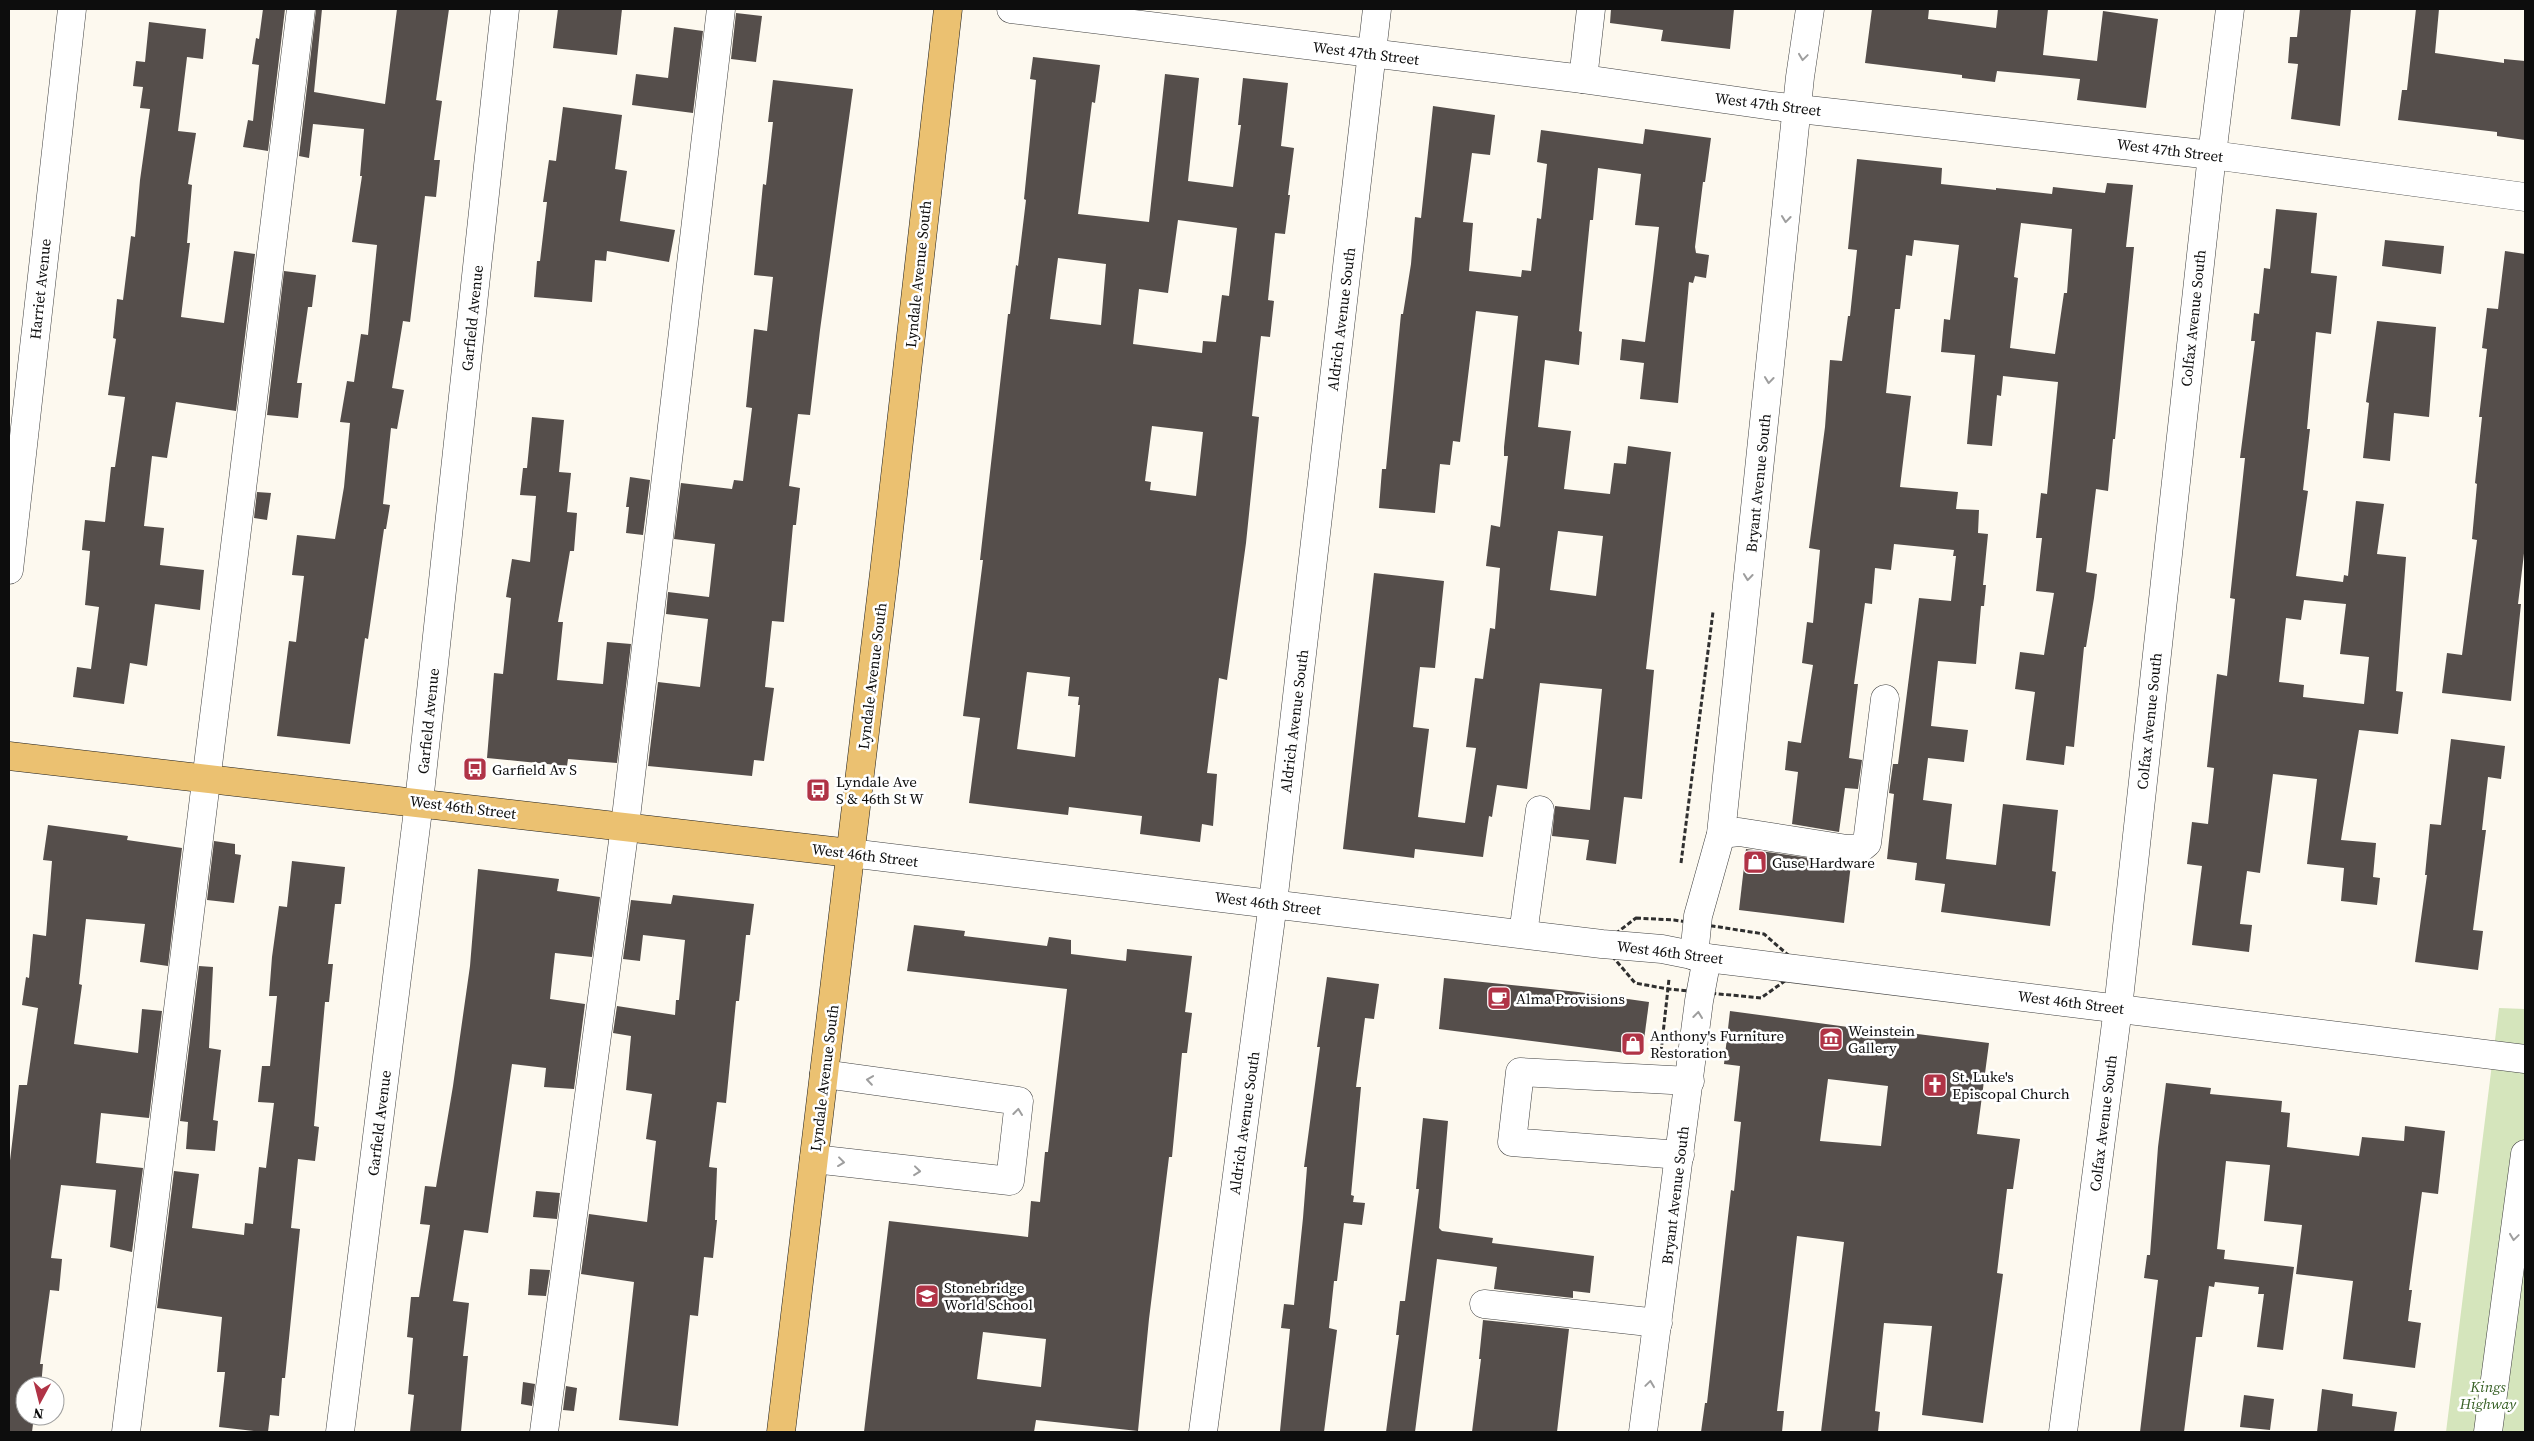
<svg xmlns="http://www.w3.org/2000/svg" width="2534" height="1441" viewBox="0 0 2534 1441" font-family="'Source Serif 4',serif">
	<rect width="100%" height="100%" fill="#fdf9ef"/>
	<polygon fill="#d5e5bc" points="2499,1008 2525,1009 2525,1432 2446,1432"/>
	<g fill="#554e4b" fill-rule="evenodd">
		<polygon points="263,9 285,9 268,151 243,147 248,120 253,121 259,65 252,64 256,38 259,39"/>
		<polygon points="316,9 322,9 314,92 385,104 397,9 449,9 436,100 442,101 434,160 440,160 436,197 425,196 410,322 403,321 392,388 404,390 397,429 391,428 383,504 390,505 386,529 384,529 368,639 365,638 350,744 277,736 289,641 296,642 304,576 292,575 297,535 335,539 344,487 350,423 340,422 347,381 354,382 361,334 368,335 377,245 352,242 362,176 360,176 364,129 313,124 309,158 299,156"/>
		<polygon points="558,9 622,9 617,55 553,48"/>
		<polygon points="1611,9 1734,9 1730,49 1661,41 1663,30 1610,23"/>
		<polygon points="1872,9 1929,9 1928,19 1996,28 1998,9 2048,9 2043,55 2097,61 2103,11 2158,19 2146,108 2077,100 2080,79 1997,71 1995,82 1962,78 1962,75 1865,63"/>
		<polygon points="2300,9 2351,9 2340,126 2291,119 2298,64 2288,63 2290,37 2297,37"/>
		<polygon points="2416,9 2439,9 2435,53 2504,63 2504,59 2525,61 2525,140 2497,136 2497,132 2398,120 2402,90 2407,90"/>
		<polygon points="736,13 762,16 756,62 731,59"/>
		<polygon points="149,22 206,29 203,59 187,57 178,131 196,133 188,184 192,185 187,243 190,243 181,317 224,323 234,251 255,254 236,411 176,402 167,458 152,456 144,526 164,528 160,565 204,570 200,610 155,604 147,666 130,663 124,704 73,697 77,667 91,669 99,607 85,605 90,551 82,550 85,520 105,522 111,467 115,467 125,397 108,395 116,339 113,338 117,299 123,300 131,236 135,237 140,180 150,109 140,108 143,87 133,86 136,61 145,62"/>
		<polygon points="674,27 703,31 693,113 632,105 636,74 668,78"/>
		<path d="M1033 57 1100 65 1095 103 1092 102 1078 214 1149 222 1165 74 1199 78 1188 181 1233 187 1241 125H1238L1243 78 1288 83 1281 146 1294 148 1288 195H1290L1285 234 1275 233 1268 300 1274 301 1270 337 1261 336 1252 416 1259 417 1246 543 1227 680 1219 678 1207 773 1217 774 1213 826 1202 824 1200 842 1140 834 1142 816 1069 807 1068 815 969 803 980 718 963 716 983 560H980L1008 314H1010L1016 265 1018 266 1026 200 1024 199 1036 80 1030 79ZM1178 220 1237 228 1229 296 1222 295 1216 342 1203 341 1202 353 1133 344 1139 289 1168 293ZM1058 258 1106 264 1101 325 1050 319ZM1152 426 1203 432 1196 496 1150 490 1151 482 1145 481ZM1027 672 1070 677 1068 696 1079 697 1078 705H1080L1075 757 1017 749Z"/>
		<polygon points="773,80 853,89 820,330 810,415 798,414 789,486 800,488 796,525 793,525 784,622 772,621 765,687 774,688 764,761 754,760 752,776 648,766 658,682 700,687 708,619 666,614 668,592 709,597 715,544 674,539 681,483 732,489 734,480 743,481 752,408 746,407 754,329 767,331 773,277 754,275 763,184 766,185 773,122 768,122"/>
		<path d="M1433 106 1495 115 1490 155 1472 153 1463 222 1473 223 1469 271 1521 277 1522 270 1531 271 1537 218 1541 219 1547 164 1537 162 1541 130 1643 144 1645 129 1711 138 1705 182H1703L1695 247 1696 253 1709 255 1706 278 1695 276 1693 283 1689 282 1678 403 1640 399 1644 363 1620 360 1622 339 1645 342 1653 278 1659 227 1635 225 1641 174 1598 168 1593 220H1590L1579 331 1582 332 1579 365 1545 360 1538 427 1571 431 1564 489 1610 494 1614 463 1626 464 1628 446 1671 452 1646 669 1654 670 1642 799 1624 797 1616 864 1586 860 1589 840 1552 836 1555 806 1590 810 1602 689 1540 683 1527 789 1497 785 1492 817 1489 816 1483 857 1415 849 1414 858 1343 849 1374 573 1444 581 1435 668 1420 667 1413 727 1429 729 1418 817 1465 823 1476 748 1466 747 1475 678 1483 679 1490 628 1495 629 1500 568 1486 566 1491 525 1500 527 1508 456H1504V447L1518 316 1476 311 1460 442 1453 441 1450 465 1440 464 1435 513 1379 508 1382 469H1386L1401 314H1403L1411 264 1415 217 1421 218ZM1558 531 1603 536 1596 596 1550 590Z"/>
		<polygon points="563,107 622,115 615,169 627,171 620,221 675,230 669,262 607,251 606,261 595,260 592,302 534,297 537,261 540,261 547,202 543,202 549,160 556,161"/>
		<path d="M1857 159 1942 168 1941 184 1996 190V188L2052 194 2053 187 2105 193 2107 183 2133 185 2126 247H2134L2115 439H2113L2108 491 2096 489 2086 572 2097 574 2094 598 2086 647H2084L2074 747 2066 746 2064 765 2026 760 2035 692 2015 689 2020 652 2044 655 2054 593 2036 591 2042 538H2036L2041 493 2047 494 2058 382 2003 376 2001 396 1997 395 1992 446 1967 444 1975 355 1941 352 1944 319 1950 320 1959 245 1914 240 1912 256 1906 255 1900 309H1895L1886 393 1911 396 1900 487 1958 492 1956 509 1979 510 1978 533 1988 534 1983 585H1986L1984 606H1981L1976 664 1938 661 1931 726 1968 730 1964 762 1928 758 1923 800 1952 804 1946 859 1996 865 2003 804 2058 810 2052 871 2056 872 2050 926 1941 912 1945 884 1915 880 1917 863 1887 859 1894 794 1889 793 1893 764H1898L1919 598 1951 601 1956 556H1953L1954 550 1894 544 1891 570 1875 568 1872 604 1865 603 1854 684H1858L1849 758 1862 760 1858 789 1845 788 1839 832 1792 824 1798 772 1785 770 1788 741 1801 743 1813 665 1802 663 1807 622 1813 623 1820 550 1809 548 1825 427 1830 360 1842 361 1848 316H1850L1857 250 1848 249ZM2021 223 2072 229 2067 293H2064L2055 354 2010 348 2018 278 2014 277Z"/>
		<path d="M2276 209 2317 213 2311 273 2337 276 2331 334 2316 332 2307 429H2310L2303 490 2308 491 2296 576 2343 582 2344 575 2348 576 2356 501 2384 504 2377 554 2406 557 2396 691 2403 692 2398 734 2359 730 2341 840 2376 843 2373 877 2380 878 2377 905 2341 901 2344 868 2307 864 2317 779 2273 774 2260 873 2247 871 2240 924 2252 925 2249 952 2192 945 2202 866 2187 864 2192 822 2208 824 2214 768 2207 767 2217 674 2227 676 2235 599 2230 598 2245 458H2240L2255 341H2251L2254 313 2259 314 2264 268 2270 269ZM2304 600 2346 604 2340 654 2369 657 2364 704 2303 697 2304 685 2279 682 2286 618 2301 620Z"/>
		<polygon points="2385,240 2444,246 2441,274 2382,266"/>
		<polygon points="2505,251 2525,254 2525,545 2518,604 2521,604 2511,701 2442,693 2447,653 2462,655 2477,540 2472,539 2477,484 2475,483 2482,417 2479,417 2487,349 2482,348 2487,308 2498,309"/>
		<polygon points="284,271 316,275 312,307 308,307 297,383 302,383 298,418 267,415"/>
		<polygon points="2377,321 2436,327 2429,417 2394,413 2390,461 2363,458 2369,403 2366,402"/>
		<polygon points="532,417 564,420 559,472 571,473 567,512 577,513 574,551 570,551 558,622 563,622 557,680 603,684 607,642 631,644 617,763 568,759 567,766 487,758 494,673 503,674 511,598 506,597 512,559 530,562 536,496 520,495 523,468 527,468"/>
		<polygon points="630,477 650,480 643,535 626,533 629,507 626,507"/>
		<polygon points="257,492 271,493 267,520 254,518"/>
		<polygon points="2451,739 2505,746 2501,779 2488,777 2482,830 2486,830 2473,930 2483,931 2478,970 2415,962 2427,875 2425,875 2430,824 2441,825"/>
		<polygon points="48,825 128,836 127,840 182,848 168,966 140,962 145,924 86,919 79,984 82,985 74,1044 138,1053 142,1009 162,1011 149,1118 101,1113 96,1163 143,1168 132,1252 110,1247 116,1190 61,1185 51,1258 62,1259 59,1291 50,1290 40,1364 43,1364 41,1386 25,1386 25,1416 34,1416 32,1432 9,1432 9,1169 19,1085 27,1085 38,1008 22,1005 26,977 29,978 33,934 46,936 52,861 43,860"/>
		<polygon points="214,841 235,844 235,854 241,855 234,903 207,900"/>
		<polygon points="1746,849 1851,864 1844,923 1739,910"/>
		<polygon points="292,861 345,867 341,904 335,904 328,964 333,964 329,1002 325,1002 314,1126 319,1127 315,1161 298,1159 291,1228 300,1229 285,1378 282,1378 279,1416 270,1415 268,1432 263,1432 219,1427 225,1372 217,1372 222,1317 157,1308 174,1171 199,1174 192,1228 244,1235 245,1223 253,1224 259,1167 266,1168 274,1103 258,1102 262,1066 270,1066 277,996 269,996 272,957 279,906 287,907"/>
		<polygon points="478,869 559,879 557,891 600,897 592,957 555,953 550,999 585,1004 574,1089 544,1087 546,1068 512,1064 488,1233 464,1230 453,1301 469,1303 463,1356 468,1356 461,1432 410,1432 414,1395 408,1394 413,1338 407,1337 411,1297 419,1297 430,1225 420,1224 425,1186 436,1187 453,1086 470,966"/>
		<polygon points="673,895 754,904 750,935 746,935 739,1001 736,1001 726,1103 717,1102 709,1167 717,1168 715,1220 717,1220 713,1258 704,1257 698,1316 690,1315 678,1426 619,1420 634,1282 581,1274 589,1214 647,1222 656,1141 646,1139 652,1094 626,1090 631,1036 613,1033 617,1006 675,1015 676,1000 679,1000 685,940 643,935 640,961 623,959 631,900 671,904"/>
		<path d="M914 925 965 931 964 936 1047 946 1049 937 1071 940V954L1126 961 1127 949 1192 956 1185 1012 1192 1013 1187 1053H1182L1172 1157H1169L1149 1319 1138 1431 1036 1420 1034 1432H864L889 1221 1028 1237 1031 1201 1040 1202 1045 1152H1048L1067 989 907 971ZM983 1332 1046 1339 1041 1387 977 1379Z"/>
		<polygon points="199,966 213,967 209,1048 221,1050 213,1120 218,1121 215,1151 186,1149 188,1122 180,1121"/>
		<polygon points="1327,977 1379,984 1374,1019 1365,1018 1356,1087 1361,1087 1351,1195 1354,1196 1353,1202 1365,1203 1362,1225 1344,1223 1337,1281 1334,1281 1329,1328 1337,1330 1324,1432 1292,1432 1280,1431 1290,1329 1281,1328 1284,1304 1294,1305 1303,1218 1307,1167 1304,1167 1320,1047 1317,1047"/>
		<polygon points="1444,978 1578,992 1649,1002 1642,1055 1439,1029"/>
		<path d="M1730 1011 1870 1030V1028L1989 1043 1977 1134 2020 1139 2013 1189H2007L1997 1273 2003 1274 1983 1423 1922 1415 1932 1326 1884 1323 1875 1411 1880 1412 1878 1432H1821L1844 1242 1797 1236 1777 1411H1784L1782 1432H1701L1705 1403H1707L1731 1190 1734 1191 1741 1122 1734 1121 1740 1066 1724 1064ZM1828 1079 1888 1086 1881 1146 1820 1141Z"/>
		<polygon points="2166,1083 2211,1088 2210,1094 2282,1101 2281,1112 2290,1113 2287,1147 2359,1156 2362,1137 2404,1141 2405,1126 2445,1131 2438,1194 2422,1192 2409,1290 2412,1290 2408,1321 2421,1323 2415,1368 2343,1359 2353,1281 2296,1274 2302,1225 2264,1221 2270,1165 2226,1161 2217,1249 2225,1250 2224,1259 2294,1267 2283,1350 2257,1347 2264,1294 2258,1294 2259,1287 2215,1282 2214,1287 2209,1286 2202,1337 2196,1337 2184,1432 2140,1432 2158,1280 2144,1278 2147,1255 2150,1255 2158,1147"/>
		<polygon points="1423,1118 1448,1121 1439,1228 1442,1231 1493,1238 1492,1243 1594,1256 1590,1293 1573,1291 1573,1298 1494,1289 1497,1267 1437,1259 1415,1432 1386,1432 1399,1335 1396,1335 1400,1301 1405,1301 1419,1189 1416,1189"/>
		<polygon points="536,1191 560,1193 557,1219 533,1217"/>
		<polygon points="530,1269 550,1270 546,1296 528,1295"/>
		<polygon points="1483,1320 1569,1329 1557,1432 1472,1432 1481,1359 1479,1359"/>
		<polygon points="523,1382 535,1384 532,1406 521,1404"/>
		<polygon points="566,1386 577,1388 574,1411 563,1410"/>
		<polygon points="2322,1389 2353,1394 2352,1406 2397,1412 2394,1432 2317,1432"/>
		<polygon points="2244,1395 2274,1399 2270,1430 2240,1427"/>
	</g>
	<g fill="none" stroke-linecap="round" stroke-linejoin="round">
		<g stroke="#404040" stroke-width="29">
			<g id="minor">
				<polyline points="1011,9 1583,79 1773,106 2212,155 2525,197"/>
				<polyline points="1583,79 1591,9"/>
				<polyline points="9,570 72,9"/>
				<polyline points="1721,834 1739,832 1847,849 1861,848 1867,843 1885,699"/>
				<polyline points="850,853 1602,944 1662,949 1707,958 2525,1059"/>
				<polyline points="1523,934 1540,810"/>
				<polyline points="1694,956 1698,916 1721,834 1800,77 1810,9"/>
				<polyline points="1680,1155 1512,1142 1520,1072 1690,1081"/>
				<polyline points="814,1159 1010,1181 1019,1101 824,1074"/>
				<polyline points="1484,1304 1658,1323"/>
				<polyline points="126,1432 301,9"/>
				<polyline points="340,1432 419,802 505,9"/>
				<polyline points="544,1432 625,826 721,9"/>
				<polyline points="1203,1432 1273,903 1377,9"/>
				<polyline points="1643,1432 1699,1001 1707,958"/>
				<polyline points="2063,1432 2118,1008 2212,155 2230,9"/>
				<polyline points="2488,1432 2525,1154"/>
			</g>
		</g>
		<g stroke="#1e1e1e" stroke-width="29">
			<g id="major">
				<polyline points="9,756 850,853"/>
				<polyline points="781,1432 885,565 948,9"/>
			</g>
		</g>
		<g stroke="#2f2f2f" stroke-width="3" stroke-dasharray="5 2.5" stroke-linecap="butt">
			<polyline points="1681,863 1713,612"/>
			<polygon points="1636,918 1674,920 1764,934 1803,968 1761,998 1668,989 1635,983 1602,944"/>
			<polyline points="1661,1052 1669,979"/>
		</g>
		<use href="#minor" stroke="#fff" stroke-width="28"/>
		<use href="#major" stroke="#ebc171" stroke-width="28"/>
	</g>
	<defs><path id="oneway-chevron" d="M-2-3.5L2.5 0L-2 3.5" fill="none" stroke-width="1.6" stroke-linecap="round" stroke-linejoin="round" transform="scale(1.25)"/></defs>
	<g stroke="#9e9e9e">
		<use href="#oneway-chevron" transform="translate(1803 57) rotate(98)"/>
		<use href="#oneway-chevron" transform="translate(1786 219) rotate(96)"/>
		<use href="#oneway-chevron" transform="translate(1769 380) rotate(96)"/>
		<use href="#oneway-chevron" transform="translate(1748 577) rotate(96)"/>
		<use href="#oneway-chevron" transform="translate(1698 1015) rotate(-83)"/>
		<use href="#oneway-chevron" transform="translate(870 1080) rotate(-172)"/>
		<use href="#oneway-chevron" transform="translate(1018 1112) rotate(-83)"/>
		<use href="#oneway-chevron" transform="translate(841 1162) rotate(7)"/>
		<use href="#oneway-chevron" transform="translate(917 1171) rotate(6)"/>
		<use href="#oneway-chevron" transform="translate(2514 1237) rotate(98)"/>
		<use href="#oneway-chevron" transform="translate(1650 1384) rotate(-82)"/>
	</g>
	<defs>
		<g id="bus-square" transform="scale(1.25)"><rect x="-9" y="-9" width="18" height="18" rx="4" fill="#b03346" stroke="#fff"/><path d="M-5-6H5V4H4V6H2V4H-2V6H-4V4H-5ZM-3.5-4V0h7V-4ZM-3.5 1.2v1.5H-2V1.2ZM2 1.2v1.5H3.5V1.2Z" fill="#fff"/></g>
		<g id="shop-square" transform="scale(1.25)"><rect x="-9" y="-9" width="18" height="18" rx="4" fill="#b03346" stroke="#fff"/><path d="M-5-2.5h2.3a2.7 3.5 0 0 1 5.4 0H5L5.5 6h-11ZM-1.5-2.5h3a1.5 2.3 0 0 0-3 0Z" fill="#fff"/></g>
		<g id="cafe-square" transform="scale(1.25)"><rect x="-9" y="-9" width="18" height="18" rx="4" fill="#b03346" stroke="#fff"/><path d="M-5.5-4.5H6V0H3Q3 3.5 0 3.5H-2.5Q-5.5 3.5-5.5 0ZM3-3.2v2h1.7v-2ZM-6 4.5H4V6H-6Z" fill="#fff"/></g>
		<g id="museum-square" transform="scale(1.25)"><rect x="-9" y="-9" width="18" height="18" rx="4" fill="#b03346" stroke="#fff"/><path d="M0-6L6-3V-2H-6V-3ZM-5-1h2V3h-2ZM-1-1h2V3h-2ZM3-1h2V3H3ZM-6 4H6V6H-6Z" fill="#fff"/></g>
		<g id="church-square" transform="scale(1.25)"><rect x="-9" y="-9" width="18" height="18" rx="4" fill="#b03346" stroke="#fff"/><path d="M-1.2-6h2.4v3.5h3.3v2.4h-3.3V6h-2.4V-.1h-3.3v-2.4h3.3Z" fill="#fff"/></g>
		<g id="school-square" transform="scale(1.25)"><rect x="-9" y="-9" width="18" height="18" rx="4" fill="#b03346" stroke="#fff"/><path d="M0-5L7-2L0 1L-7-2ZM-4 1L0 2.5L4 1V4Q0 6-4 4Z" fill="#fff"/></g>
	</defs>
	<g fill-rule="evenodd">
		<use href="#bus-square" x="475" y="769"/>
		<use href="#bus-square" x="818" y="790"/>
		<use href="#shop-square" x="1755" y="862"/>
		<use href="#cafe-square" x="1499" y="998"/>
		<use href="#museum-square" x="1831" y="1039"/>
		<use href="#shop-square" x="1633" y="1044"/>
		<use href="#church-square" x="1935" y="1085"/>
		<use href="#school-square" x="927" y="1296"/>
	</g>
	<g text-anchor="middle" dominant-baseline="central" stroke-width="5" stroke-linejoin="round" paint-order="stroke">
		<g font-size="15" fill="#0d0d0d" stroke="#fff">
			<text transform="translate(1366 53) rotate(7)">West 47th Street</text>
			<text transform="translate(1768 104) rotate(7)">West 47th Street</text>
			<text transform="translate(2170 150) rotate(7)">West 47th Street</text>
			<text transform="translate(918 274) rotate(-84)">Lyndale Avenue South</text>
			<text transform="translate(40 289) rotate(-84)">Harriet Avenue</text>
			<text transform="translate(472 318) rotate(-84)">Garfield Avenue</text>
			<text transform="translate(2193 318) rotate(-84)">Colfax Avenue South</text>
			<text transform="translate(1341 319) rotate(-83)">Aldrich Avenue South</text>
			<text transform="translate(1758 483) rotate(-84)">Bryant Avenue South</text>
			<text transform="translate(872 676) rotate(-83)">Lyndale Avenue South</text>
			<text transform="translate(428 721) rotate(-84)">Garfield Avenue</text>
			<text transform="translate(1294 721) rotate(-83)">Aldrich Avenue South</text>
			<text transform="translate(2149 721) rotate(-84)">Colfax Avenue South</text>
			<text transform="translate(463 807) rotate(7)">West 46th Street</text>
			<text transform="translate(865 855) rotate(7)">West 46th Street</text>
			<text transform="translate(1268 903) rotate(7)">West 46th Street</text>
			<text transform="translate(1670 952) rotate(7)">West 46th Street</text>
			<text transform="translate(2071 1002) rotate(7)">West 46th Street</text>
			<text transform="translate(824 1078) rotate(-83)">Lyndale Avenue South</text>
			<text transform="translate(379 1123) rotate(-83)">Garfield Avenue</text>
			<text transform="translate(1244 1123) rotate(-82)">Aldrich Avenue South</text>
			<text transform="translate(2103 1123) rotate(-83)">Colfax Avenue South</text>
			<text transform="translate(1675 1195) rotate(-83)">Bryant Avenue South</text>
		</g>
		<g font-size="15" fill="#0d0d0d" stroke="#fff" text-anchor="start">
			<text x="492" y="769">Garfield Av S</text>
			<text x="836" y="781">Lyndale Ave<tspan x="836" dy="17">S &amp; 46th St W</tspan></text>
			<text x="1772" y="862">Guse Hardware</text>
			<text x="1516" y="998">Alma Provisions</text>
			<text x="1848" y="1030">Weinstein<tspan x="1848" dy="17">Gallery</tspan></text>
			<text x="1650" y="1035">Anthony's Furniture<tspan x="1650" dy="17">Restoration</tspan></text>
			<text x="1952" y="1076">St. Luke's<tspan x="1952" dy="17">Episcopal Church</tspan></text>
			<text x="944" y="1287">Stonebridge<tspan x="944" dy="17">World School</tspan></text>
		</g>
		<g font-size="15" font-style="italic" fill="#365f24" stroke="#fff">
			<text x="2488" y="1386">Kings<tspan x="2488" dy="17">Highway</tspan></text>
		</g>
	</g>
	<rect width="2534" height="1441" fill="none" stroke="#0d0d0d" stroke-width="20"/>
	<g transform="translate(40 1401) rotate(187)"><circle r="24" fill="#ffffff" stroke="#9e9e9e"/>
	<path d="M0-4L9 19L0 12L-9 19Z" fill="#b03346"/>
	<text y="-8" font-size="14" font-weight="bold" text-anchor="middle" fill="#0d0d0d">N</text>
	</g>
</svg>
